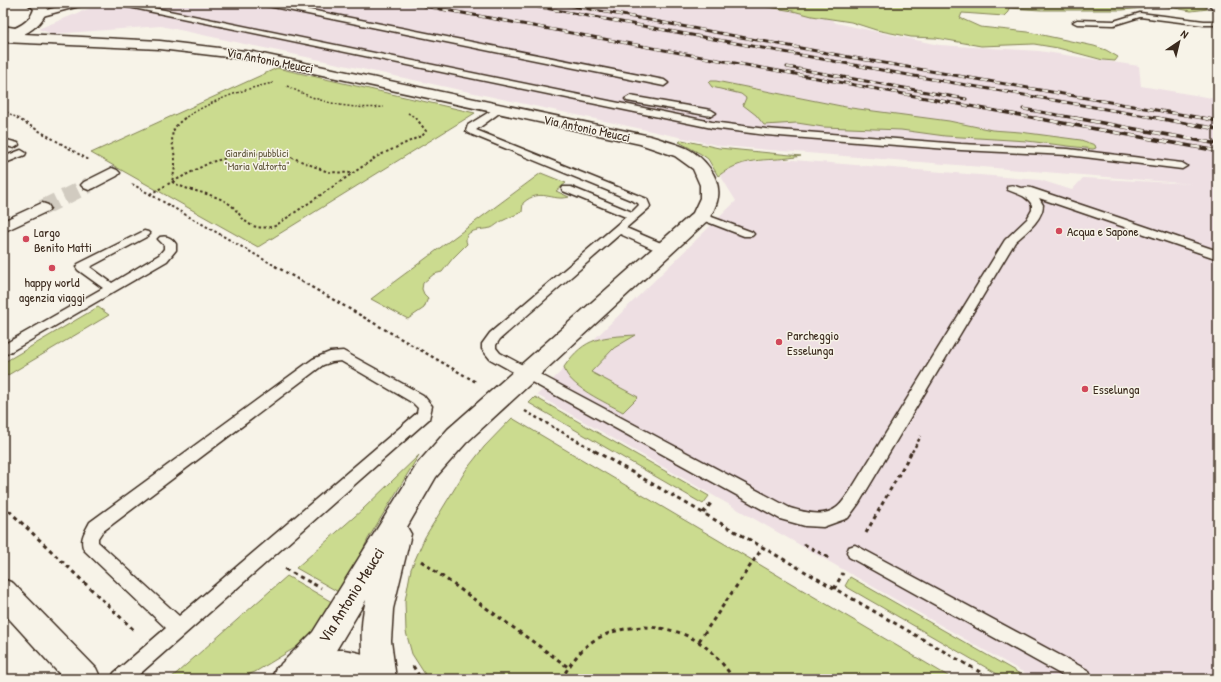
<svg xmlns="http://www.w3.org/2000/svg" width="1221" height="682" viewBox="0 0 1221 682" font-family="'Patrick Hand',sans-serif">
	<rect width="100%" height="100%" fill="#f7f3e8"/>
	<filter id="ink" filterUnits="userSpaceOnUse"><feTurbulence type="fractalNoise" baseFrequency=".025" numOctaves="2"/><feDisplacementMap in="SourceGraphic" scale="8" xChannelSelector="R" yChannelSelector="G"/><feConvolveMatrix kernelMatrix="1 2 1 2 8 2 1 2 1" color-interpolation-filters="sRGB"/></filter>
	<g filter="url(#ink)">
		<polygon fill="#eedfe3" points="90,3 757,3 824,14 836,23 939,45 1039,51 1139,66 1141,86 1218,99 1218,679 1035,679 537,395 736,201 720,175 737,164 781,159 1040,180 1072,190 1083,178 1193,184 721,146 161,26 53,34 38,29 98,5"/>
		<g fill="#cbdb8f" stroke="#838256">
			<polygon points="755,3 1202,3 1208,9 1191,11 1159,5 1148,5 1143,8 1122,10 1041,10 1009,8 1008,12 1004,16 962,13 960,18 980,27 1028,32 1094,46 1106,50 1118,57 1115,61 1103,60 1058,48 1034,44 981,46 936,38 911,37 876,30 851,22 812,16 793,11 762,6"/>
			<polygon points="277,68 475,113 258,247 91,153"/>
			<polygon points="711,81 716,81 851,108 949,121 992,130 1020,132 1081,140 1095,145 1096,148 1093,149 1027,141 945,136 901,130 823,127 797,123 764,125 756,115 743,105 746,98 741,94 712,87 709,83"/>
			<path d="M682 140 719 148 801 156C768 163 748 154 718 176L708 159 701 154 679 142Z"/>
			<path d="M541 173 566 183 556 191 569 197C552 202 541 187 523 203L522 212C515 215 508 218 502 221 498 223 494 227 491 228 482 230 461 229 467 244L453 258 442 272 434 274 423 283 422 289 424 294 428 298 424 308 408 319 371 299Z"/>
			<polygon points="98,307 109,315 3,378 3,363"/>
			<path d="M636 335 614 348 591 372 638 397 623 412C607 403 567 386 564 367 585 336 603 337 636 335Z"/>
			<polygon points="535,397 709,496 703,504 529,403"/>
			<polygon points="512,418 953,679 428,679 412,654 406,632 405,601 411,569 425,537 466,470 484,447"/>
			<polygon points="419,455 368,539 342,594 296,568 362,510"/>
			<polygon points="287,576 337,605 324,621 303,643 255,672 237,679 170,679"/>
			<polygon points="850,577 1029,679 1006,679 845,586"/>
		</g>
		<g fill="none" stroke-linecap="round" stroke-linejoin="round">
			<polyline stroke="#d1cbc0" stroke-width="16" stroke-dasharray="16 8" stroke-linecap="butt" points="42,208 89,185"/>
			<g stroke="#3b2a1e" stroke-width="3">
				<g id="service">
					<polygon points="72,3 84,3 83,5 39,17 35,15 36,13"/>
					<polygon points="115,3 130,3 712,122 766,129 961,144 1068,149 1182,163 1187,166 1182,169 1068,155 961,150 766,135 712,128 119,5"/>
					<polygon points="259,3 275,3 664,80 668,83 664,86 263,5"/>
					<polygon points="1208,3 1216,3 1218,5 1218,11 1215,11"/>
					<polygon points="1140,13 1204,21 1218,21 1218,25 1204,25 1140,17 1114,25 1077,24 1073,22 1077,20 1114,21"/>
					<polygon points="3,26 21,29 25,31 21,33 3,30"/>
					<polygon points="630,96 711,110 716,113 711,116 627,101 625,99"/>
					<path d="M499 106 502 107 504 109 502 111 476 130 647 199 650 206 649 208 626 228 668 246 670 249 668 252H660L620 234 500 339 496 345V348L500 353 790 508C804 512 823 518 836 508 841 505 845 498 849 493L1005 240 1027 219 1032 210V205C1028 196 1017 194 1008 190L1007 188 1008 186C1014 184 1016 187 1021 188 1024 188 1027 187 1031 188L1218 251V259L1039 198 1043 205C1042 221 1026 232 1015 242L859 503 848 518 823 527 805 526 780 519 490 359 482 349V344L490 333 626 217 563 191 562 189 563 187H571L632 212 639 205 638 203 468 133 466 131 468 125Z"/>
					<polygon points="3,139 18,143 19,145 14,148 3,145"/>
					<polygon points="21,150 26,153 25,155 3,164 3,157"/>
					<polygon points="701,213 752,232 754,234 752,236 744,236 697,218 695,216"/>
					<path d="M144 231 148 232 150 234 148 236 90 267 112 283 159 255 164 249V245L158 239 160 237C167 235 172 238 176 244V250L167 261 3 356V345L103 288 78 270 76 267 78 264Z"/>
					<path d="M343 351 423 395 432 406 429 419 134 679H111L114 673 166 628 84 550C79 539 85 532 90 522L313 359 330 352ZM341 361 413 403 418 408 417 413 179 616 98 542V538L102 532 323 365 332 362Z"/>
					<polygon points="855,545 1089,671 1092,677 1091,679 1069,679 849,557 847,552 849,547"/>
				</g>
			</g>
			<g stroke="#3b2a1e" stroke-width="3">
				<g id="pedestrian">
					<polygon points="112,168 117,170 120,173 117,176 94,188 89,190 84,188 81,185 84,182"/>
					<polygon points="42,203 48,205 50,208 48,211 3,232 3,221"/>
				</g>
			</g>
			<g stroke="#3b2a1e" stroke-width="3">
				<path id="minor" d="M27 3H43L48 7C44 20 36 28 24 34L160 41 253 52 650 136C662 140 674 143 686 148 703 156 721 177 718 197 717 204 712 214 708 220L466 443 436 477 407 527 411 534 393 609 391 641 396 679H364C362 653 359 626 366 600L335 652 309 679H278L277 675 281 664 313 632 418 463 448 429 693 213 700 198V185L693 169 675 156 640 144 253 60 160 49 3 42V33C16 28 30 23 34 9Z"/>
			</g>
			<g stroke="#3b2a1e" stroke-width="3">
				<g id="tertiary">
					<polygon points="3,579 13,583 96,668 101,679 64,679 3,612"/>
					<path d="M344 650C358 652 377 657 388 667 391 670 392 675 394 679H271L276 668C298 657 319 649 344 650Z"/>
				</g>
			</g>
			<g stroke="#3b2a1e" stroke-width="1.5" stroke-dasharray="2 2" stroke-linecap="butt">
				<path d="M287 86C318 102 349 110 384 107"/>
				<polyline points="3,110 19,119"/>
				<polyline points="408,113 418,119"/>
				<path d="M183 119C209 102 242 89 273 83"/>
			</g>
			<g stroke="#3b2a1e" stroke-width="2" stroke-dasharray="2.5 2.5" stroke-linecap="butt">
				<polyline points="17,118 89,160"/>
				<path d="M185 118C164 132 175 144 175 163 175 170 173 176 172 182L211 162 235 156 264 153H281L328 172 352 173"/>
				<polyline points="132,184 277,267"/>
				<path d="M150 194 172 182C189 192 211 192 228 203 238 209 241 221 253 226 260 228 267 228 275 226L378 156 423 135 426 131 416 118"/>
			</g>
			<g stroke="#3b2a1e" stroke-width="2.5" stroke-dasharray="3 3" stroke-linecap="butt">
				<polyline points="275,266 476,382"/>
				<polyline points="525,411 597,452"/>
				<polyline points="912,452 921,436"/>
			</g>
			<g stroke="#3b2a1e" stroke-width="3" stroke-dasharray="4 4" stroke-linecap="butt">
				<polyline points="595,451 992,679"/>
				<polyline points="3,505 136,632"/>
				<polyline points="703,513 713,501"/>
				<polyline points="866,533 912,451"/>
				<polyline points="804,544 831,559"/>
				<polyline points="421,561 568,667"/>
				<polyline points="285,569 321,588"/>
				<polyline points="834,589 843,573"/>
				<polyline points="699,641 763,547"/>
				<polyline points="413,666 421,679"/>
				<path d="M561 679C569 667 578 652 590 643 622 621 672 622 703 645 716 654 725 667 734 679"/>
			</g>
			<use href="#service" fill="#f7f3e8" fill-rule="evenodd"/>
			<use href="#pedestrian" fill="#f7f3e8" fill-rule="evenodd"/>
			<use href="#minor" fill="#f7f3e8" fill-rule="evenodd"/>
			<use href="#tertiary" fill="#f7f3e8" fill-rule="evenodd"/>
			<g stroke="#3b2a1e" stroke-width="3">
				<g id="rail-far1">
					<polyline points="408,3 1040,119"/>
					<polyline points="518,3 914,76 1163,119"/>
					<polyline points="557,3 849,57 1208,119"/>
					<polyline points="787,67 966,99"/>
					<polyline points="1023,109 1081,119"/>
				</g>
			</g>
			<g stroke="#3b2a1e" stroke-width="3.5">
				<g id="rail">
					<polyline points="1035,118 1218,151"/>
					<polyline points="1075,118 1218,144"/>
					<polyline points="1157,118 1218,129"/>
					<polyline points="1203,118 1218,121"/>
				</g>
			</g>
			<use href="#rail-far1" stroke="#f7f3e8" stroke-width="2" stroke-dasharray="6" stroke-linecap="butt"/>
			<use href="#rail" stroke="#f7f3e8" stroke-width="2.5" stroke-dasharray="8" stroke-linecap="butt"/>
		</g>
	</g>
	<g fill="#d1495b" stroke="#f7f3e8" stroke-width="1.5">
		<circle cx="1059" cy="231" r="4"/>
		<circle cx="26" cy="239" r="4"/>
		<circle cx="52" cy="268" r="4"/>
		<circle cx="779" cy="342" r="4"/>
		<circle cx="1085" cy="389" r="4"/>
	</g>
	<g text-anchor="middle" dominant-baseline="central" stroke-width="3" stroke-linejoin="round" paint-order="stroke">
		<g font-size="11" fill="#5f563a" stroke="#f7f3e8">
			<text x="257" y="153">Giardini pubblici<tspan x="257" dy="13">"Maria Valtorta"</tspan></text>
		</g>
		<g font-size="13" fill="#3b2a1e" stroke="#f7f3e8">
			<text transform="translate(270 60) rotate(11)">Via Antonio Meucci</text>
			<text transform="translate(587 128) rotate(12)">Via Antonio Meucci</text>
		</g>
		<g font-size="13" fill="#3b2a1e" stroke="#f7f3e8" text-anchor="start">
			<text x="1067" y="231">Acqua e Sapone</text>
			<text x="34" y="232">Largo<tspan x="34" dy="15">Benito Matti</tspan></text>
			<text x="52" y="282" text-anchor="middle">happy world<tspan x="52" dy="15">agenzia viaggi</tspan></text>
			<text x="787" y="335">Parcheggio<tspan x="787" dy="15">Esselunga</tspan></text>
			<text x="1093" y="389">Esselunga</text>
		</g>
		<g font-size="16" fill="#3b2a1e" stroke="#f7f3e8">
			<text transform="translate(351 595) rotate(-58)">Via Antonio Meucci</text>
		</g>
	</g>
	<rect width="1221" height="682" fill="none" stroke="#f7f3e8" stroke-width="16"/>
	<rect x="8" y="8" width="1205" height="666" fill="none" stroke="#3b2a1e" stroke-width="1.5" filter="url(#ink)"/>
	<g transform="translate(1179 42) rotate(35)" stroke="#f7f3e8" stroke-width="3" paint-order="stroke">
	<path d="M0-3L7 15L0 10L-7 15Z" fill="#3b2a1e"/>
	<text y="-6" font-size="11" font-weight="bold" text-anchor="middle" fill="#3b2a1e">N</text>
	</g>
</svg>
